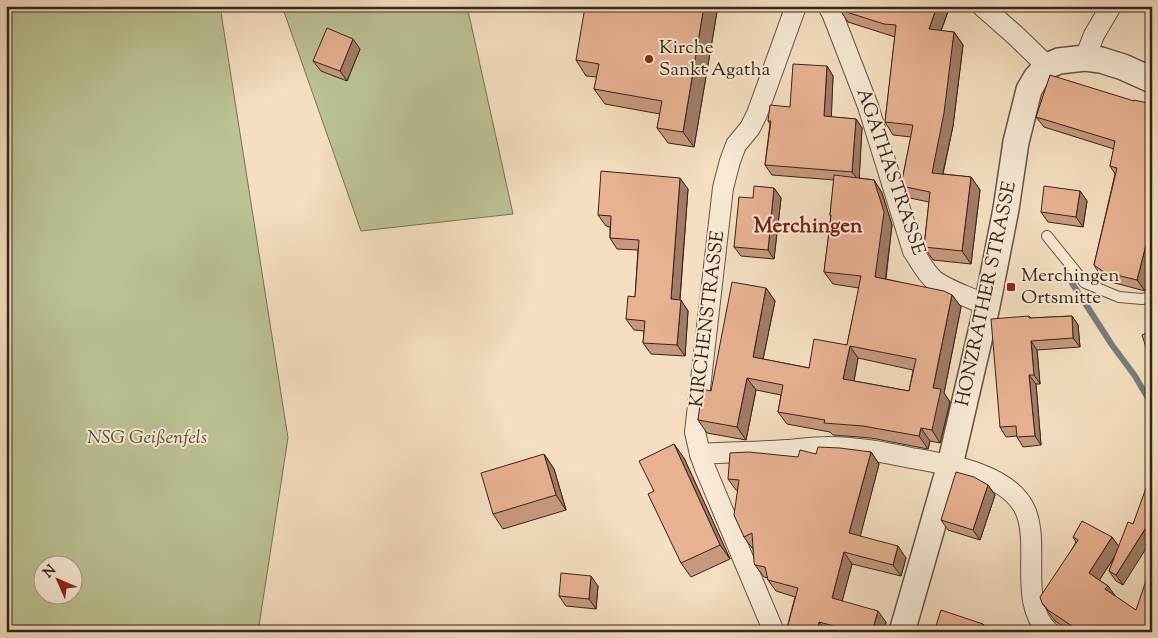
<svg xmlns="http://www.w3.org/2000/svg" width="1158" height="638" viewBox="0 0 1158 638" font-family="'Sorts Mill Goudy',serif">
	<rect width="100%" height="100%" fill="#f5dfc0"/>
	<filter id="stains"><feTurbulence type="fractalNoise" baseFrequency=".004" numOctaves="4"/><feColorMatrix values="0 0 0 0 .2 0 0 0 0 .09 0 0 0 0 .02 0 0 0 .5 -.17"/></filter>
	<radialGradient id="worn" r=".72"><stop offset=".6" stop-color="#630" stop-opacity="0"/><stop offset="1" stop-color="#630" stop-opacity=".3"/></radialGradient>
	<g fill="#bbc293" stroke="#787358" fill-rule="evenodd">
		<path d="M6 6H220L288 438 258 632H6ZM42 566H72V596H42Z"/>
		<polygon points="282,6 467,6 513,214 361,231"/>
	</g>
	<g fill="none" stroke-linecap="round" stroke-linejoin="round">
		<polyline stroke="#767e7e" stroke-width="6" points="1072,283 1112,345 1135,376 1152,405"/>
		<g stroke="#655346" stroke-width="12">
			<polyline id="service" points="1047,236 1085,283 1119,297 1142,299 1152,297"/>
		</g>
		<g stroke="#655346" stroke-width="22">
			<g id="minor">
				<path d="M828 6 832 13 868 106 913 251C920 261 925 272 934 280 948 291 971 297 987 306"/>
				<polyline points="982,6 1016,36 1047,66"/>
				<polyline points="1085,58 1094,35 1111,6"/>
				<path d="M700 454C729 452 758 452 787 450 800 449 814 447 828 447 857 447 883 452 911 458 947 464 1010 473 1026 512 1040 548 1018 604 1049 632"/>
				<polyline points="774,632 705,468 700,454 695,432 723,188 730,161 736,145 750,128 757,114 796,6"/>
			</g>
		</g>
		<g stroke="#655346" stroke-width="28">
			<polyline id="tertiary" points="902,632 950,465 987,306 1006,209 1016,142 1029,90 1036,78 1047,66 1059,61 1085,58 1101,60 1123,67 1152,80"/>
		</g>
		<use href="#service" stroke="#f8ead6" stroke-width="10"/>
		<use href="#minor" stroke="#f8ead6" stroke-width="20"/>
		<use href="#tertiary" stroke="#f8ead6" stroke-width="25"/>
	</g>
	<g fill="#c8987c" stroke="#35241d" fill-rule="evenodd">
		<polygon points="655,6 718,6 694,147 668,143 657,128 660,114 605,104 594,89 597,77 586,76 576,60 610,11 654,7"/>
		<polygon points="841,6 950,6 941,31 954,32 963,45 953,126 943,174 971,177 980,190 971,264 933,260 924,247 929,202 910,198 901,186 911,137 893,135 885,122 895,37 848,22 840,10"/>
		<polygon points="360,49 347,81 321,71 313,61"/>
		<path d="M827 66 833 76 831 117 856 119 862 128 859 178 874 180 882 193 892 225 886 279 952 295 961 307 944 393 950 402 940 443 930 441 928 449 871 438 833 435 830 432 787 424 778 412 781 395 756 390 746 440 707 433 698 420 711 391 766 288 775 301 763 359 809 368 847 345 859 288 833 284 824 272 831 217 830 215 834 180 772 175 765 165 770 124 768 121 790 107ZM858 358 913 370 909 391 854 381Z"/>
		<polygon points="1134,101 1152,104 1152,263 1145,291 1111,282 1101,276 1094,265 1115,174 1110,166 1114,149 1044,127 1036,117"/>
		<polygon points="774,188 781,198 774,259 741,256 734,247 753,198"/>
		<polygon points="688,189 680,300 688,311 685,356 651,354 643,343 644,331 634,330 626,319 635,297 638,250 617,249 610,238 610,227 606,226 598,215"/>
		<polygon points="1080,191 1087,201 1083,227 1048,222 1041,212"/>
		<polygon points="1029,316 1031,318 1072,316 1078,325 1080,347 1037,350 1040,384 1036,384 1041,445 1023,447 1017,437 1017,436 1006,437 1000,427"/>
		<polygon points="871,452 879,464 860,536 906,558 901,576 852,564 842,601 886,622 884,632 786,632 795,597 776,591 768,580 768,578 764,577 755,565 753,548 752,548 744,537 738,491 736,490 728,479 798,457 816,454"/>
		<polygon points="544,454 554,469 566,510 503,529 493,514"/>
		<polygon points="684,458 730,559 691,577 681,563 654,491"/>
		<polygon points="988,485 995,495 980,540 948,530 941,520"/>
		<polygon points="1073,537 1112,537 1118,546 1123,585 1116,581 1109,571 1114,558 1099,580 1108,586 1115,596 1152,632 1072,632 1055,621 1042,603 1076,542"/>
		<polygon points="598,586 596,609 566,606 559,596"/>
	</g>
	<g fill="#a27c65" stroke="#35241d">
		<polygon points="704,6 718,6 694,147 683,132"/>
		<polygon points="937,6 950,6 937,42 929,29"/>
		<polygon points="954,32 963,45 953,126 940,186 932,173"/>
		<polygon points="353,39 360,49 347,81 340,71"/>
		<polygon points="827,66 833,76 831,126 824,116"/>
		<polygon points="856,119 862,128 859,181 852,172"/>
		<polygon points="971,177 980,190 971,264 962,251"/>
		<polygon points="680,178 688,189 679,310 671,299"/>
		<polygon points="874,180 882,193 892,225 884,290 875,277"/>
		<polygon points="774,188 781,198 774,259 768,250"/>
		<polygon points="1080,191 1087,201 1083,227 1076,217"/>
		<polygon points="1149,233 1152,237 1152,263 1145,291 1137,280"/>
		<polygon points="766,288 775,301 761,369 753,357"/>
		<polygon points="952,295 961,307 944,393 950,402 940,443 932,430 933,388"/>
		<polygon points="681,300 688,311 685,356 677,345"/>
		<polygon points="1072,316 1078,325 1080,347 1073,338"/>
		<polygon points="1031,341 1037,350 1040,384 1034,375"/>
		<polygon points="850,346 858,358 852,392 843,379"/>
		<polygon points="1029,375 1036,384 1041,445 1035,436"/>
		<polygon points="747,378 756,390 746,440 737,427"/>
		<polygon points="921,428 930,441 928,449 919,436"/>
		<polygon points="674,444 684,458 730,559 720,545"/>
		<polygon points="871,452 879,464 858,545 849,533"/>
		<polygon points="544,454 554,469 566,510 556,495"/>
		<polygon points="988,485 995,495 980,540 973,530"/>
		<polygon points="1152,518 1152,539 1123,585 1116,575"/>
		<polygon points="1112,537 1120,548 1097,584 1089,573"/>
		<polygon points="898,546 906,558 901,576 893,565"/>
		<polygon points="844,552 852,564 840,609 832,598"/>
		<polygon points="591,576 598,586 596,609 589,599"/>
		<polygon points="1108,586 1116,597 1105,589"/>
		<polygon points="878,611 886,622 884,632 872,632"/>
		<polygon points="819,622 827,632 817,632"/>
		<polygon points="983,624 989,632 981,632"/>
	</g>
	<g fill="#e8b190" stroke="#35241d" fill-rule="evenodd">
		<polygon points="611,6 648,6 654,7 655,6 704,6 683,132 657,128 662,101 594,89 599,64 576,60 585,7 610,11"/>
		<polygon points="841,6 937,6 929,29 954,32 944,113 932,173 971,177 962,251 924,247 930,192 901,186 913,125 885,122 896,25 884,24 840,10"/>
		<polygon points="327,28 353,39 340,71 313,61"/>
		<polygon points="793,64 827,66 824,116 856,119 852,172 765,165 771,121 768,121 770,105 790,107"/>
		<polygon points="1050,75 1134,101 1134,100 1152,104 1152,234 1149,233 1137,280 1104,272 1094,265 1117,168 1110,166 1115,141 1036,117"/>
		<polygon points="601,171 680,178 671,299 681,300 677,345 643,343 645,321 626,319 628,296 635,297 639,240 610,238 611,216 598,215"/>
		<path d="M834 175 874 180 884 212 875 277 944 291 952 295 933 388 941 389 932 430 921 428 919 436 863 426 824 423 825 420 778 412 783 385 747 378 737 427 698 420 702 389 711 391 732 282 766 288 753 357 809 368 814 339 847 345 861 276 824 272 831 215H830ZM850 346 916 359 909 391 843 379Z"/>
		<polygon points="754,186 774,188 768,250 734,247 739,197 753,198"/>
		<polygon points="1044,186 1080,191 1076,217 1041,212"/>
		<polygon points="1029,316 1029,318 1072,316 1073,338 1031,341 1034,375 1029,375 1035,436 1017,437 1016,426 1000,427 991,319"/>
		<polygon points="1152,331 1152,366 1142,335"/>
		<polygon points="674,444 720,545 681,563 648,494 654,491 639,461"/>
		<polygon points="818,447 840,448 871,452 849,533 898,546 893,565 844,552 832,598 878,611 872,632 856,632 819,622 817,632 786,632 798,588 768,580 765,567 755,565 754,562 752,533 744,537 734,515 739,480 728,479 730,453 749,452 798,457 800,450 816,454"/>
		<polygon points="544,454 556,495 493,514 481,473"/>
		<polygon points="956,472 974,477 988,485 973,530 941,520"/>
		<polygon points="1146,488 1152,491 1152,518 1116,575 1109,571 1128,522 1133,524"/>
		<polygon points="1082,521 1112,537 1089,573 1108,586 1105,589 1136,610 1149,572 1152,573 1152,632 1081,632 1048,610 1042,603 1040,597 1078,540 1073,537"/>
		<polygon points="561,573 591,576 589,599 559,596"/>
		<polygon points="941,610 983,624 981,632 934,632"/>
	</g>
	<g fill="#8f2418" stroke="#f8ead6" stroke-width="2">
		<circle cx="649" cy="59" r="5"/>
		<rect x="1006" y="282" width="10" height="10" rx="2.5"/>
	</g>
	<g text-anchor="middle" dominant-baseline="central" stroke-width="4" stroke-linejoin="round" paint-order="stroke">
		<g font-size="19" fill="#35241d" stroke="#f8ead6" text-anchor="start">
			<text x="659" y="48">Kirche<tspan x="659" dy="22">Sankt Agatha</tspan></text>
			<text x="1021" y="276">Merchingen<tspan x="1021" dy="22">Ortsmitte</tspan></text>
		</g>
		<g font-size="19" fill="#35241d" stroke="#f8ead6">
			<text transform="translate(890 172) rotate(71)">AGATHASTRASSE</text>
			<text transform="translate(987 294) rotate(-78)">HONZRATHER STRASSE</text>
			<text transform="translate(708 319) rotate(-83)">KIRCHENSTRASSE</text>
		</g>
		<g font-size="19" font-style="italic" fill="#564c3a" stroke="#f8ead6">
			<text x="147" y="438">NSG Geißenfels</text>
		</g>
		<g font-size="21" font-weight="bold" fill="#7a1f14" stroke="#f8ead6">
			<text x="808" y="227">Merchingen</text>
		</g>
	</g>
	<rect width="1158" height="638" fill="none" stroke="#f5dfc0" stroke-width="25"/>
	<rect x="8" y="8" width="1143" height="623" fill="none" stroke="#35241d" stroke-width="2.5"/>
	<rect x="12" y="12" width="1133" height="613" fill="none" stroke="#35241d"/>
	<g transform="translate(58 580) rotate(315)"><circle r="24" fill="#f8ead6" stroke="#aa9b8c"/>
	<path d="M0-4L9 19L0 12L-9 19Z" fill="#8f2418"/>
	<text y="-8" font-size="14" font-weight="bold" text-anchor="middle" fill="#35241d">N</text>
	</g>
	<rect width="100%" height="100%" filter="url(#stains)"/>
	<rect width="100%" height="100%" fill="url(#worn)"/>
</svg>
